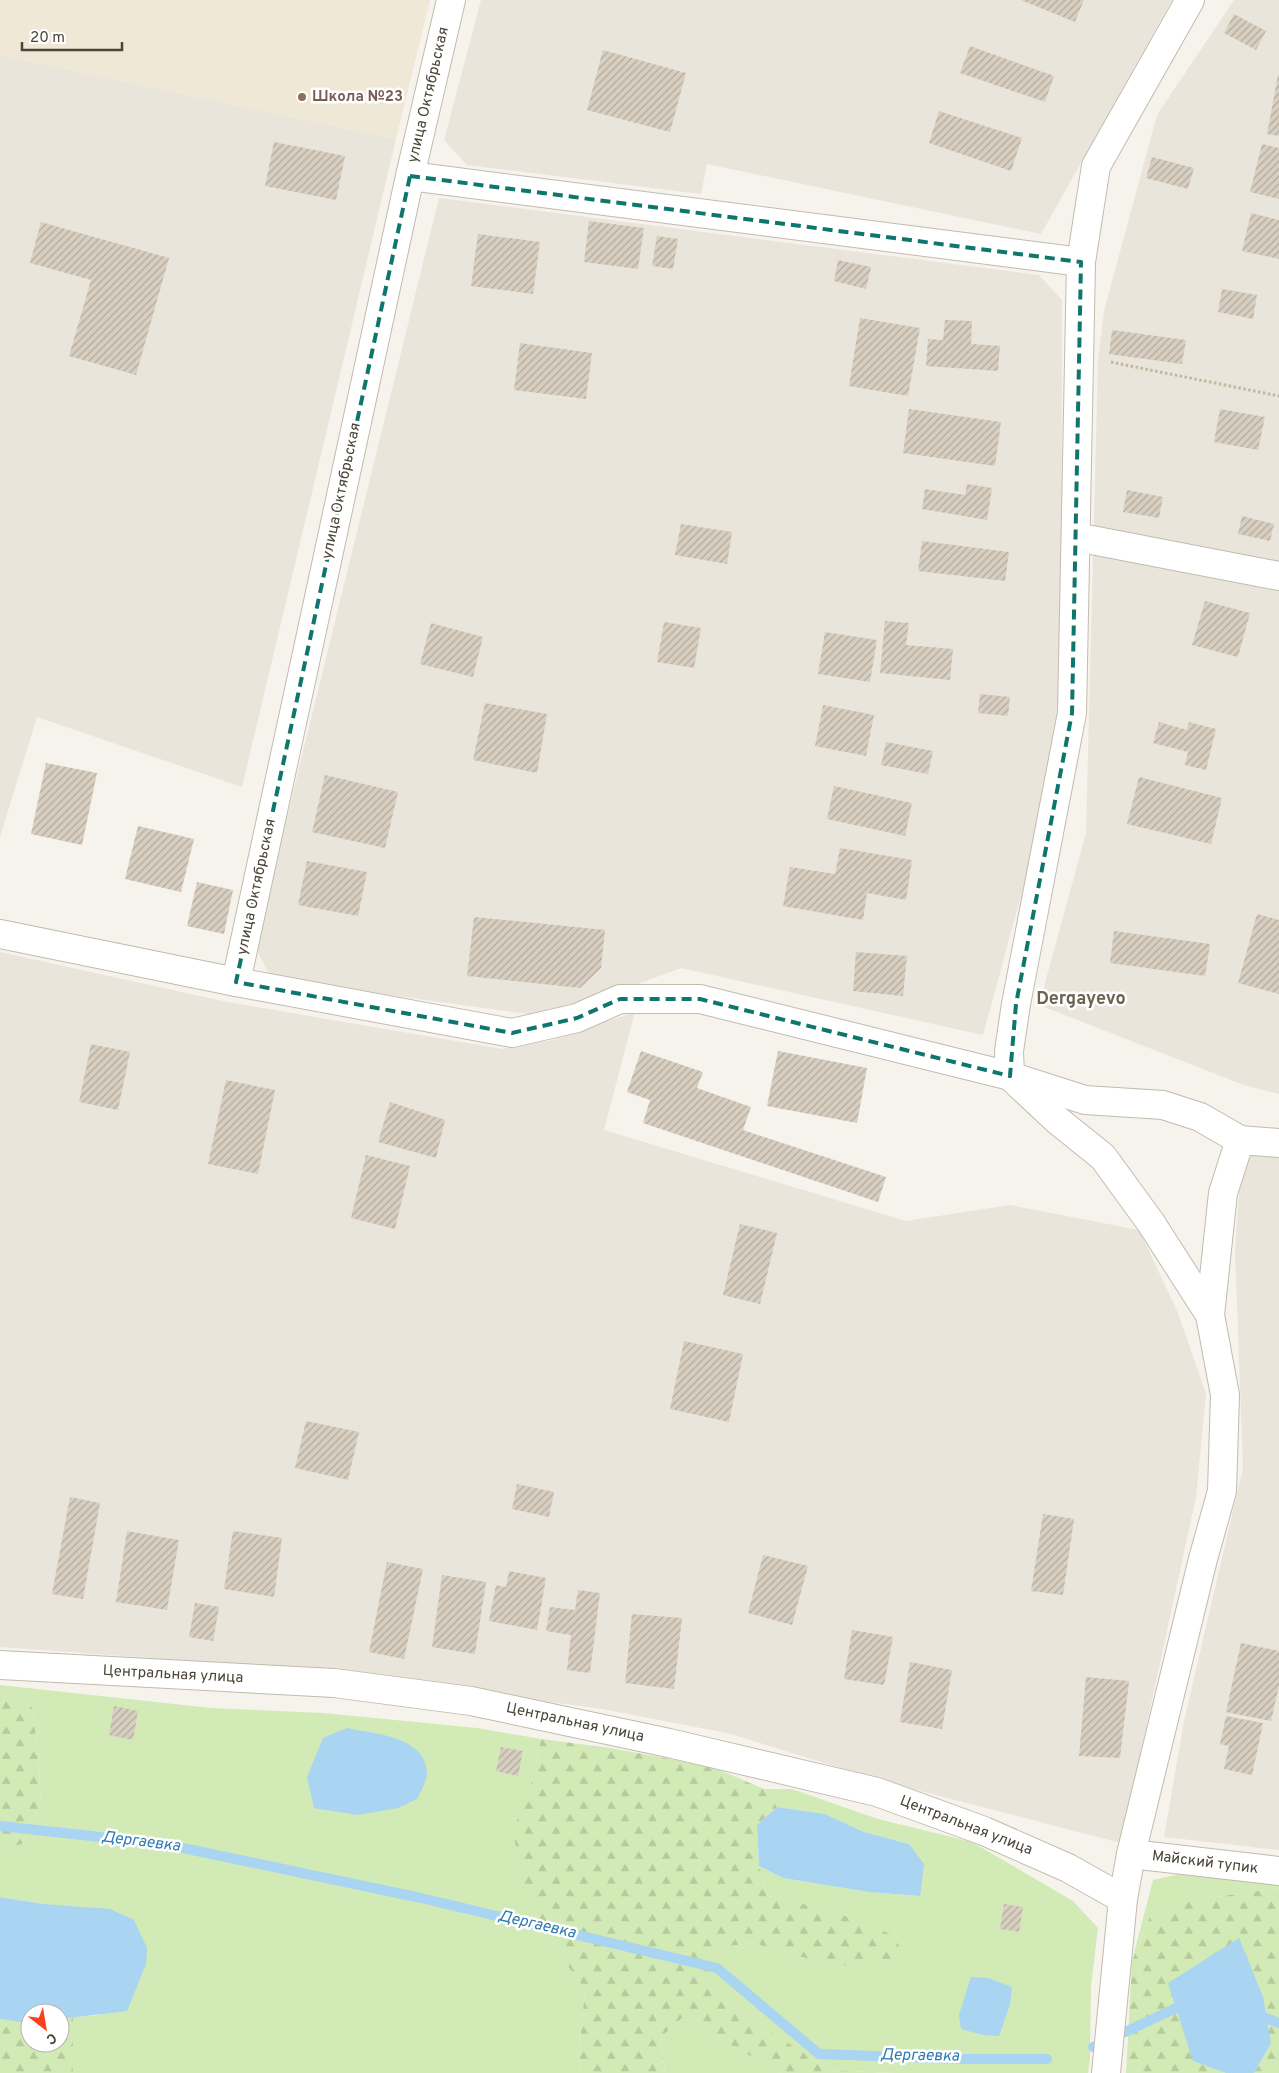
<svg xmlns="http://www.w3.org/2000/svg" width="1279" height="2073" viewBox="0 0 1279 2073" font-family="Overpass,sans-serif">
	<defs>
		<pattern id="forest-firs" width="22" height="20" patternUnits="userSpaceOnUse" patternTransform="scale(1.25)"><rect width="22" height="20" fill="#d2eab5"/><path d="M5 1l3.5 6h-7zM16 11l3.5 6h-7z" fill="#b6ca9c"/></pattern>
		<pattern id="building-hatch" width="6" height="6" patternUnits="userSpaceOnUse" patternTransform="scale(1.25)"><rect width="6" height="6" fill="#d8cfc1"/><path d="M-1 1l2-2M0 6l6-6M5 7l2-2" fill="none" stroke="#b1aa9e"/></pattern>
	</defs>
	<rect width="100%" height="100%" fill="#f6f3ec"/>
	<g fill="#eae5da">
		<polygon points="481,0 1172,0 1041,234 707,164 701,194 467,165 444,140"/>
		<polygon points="1234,0 1279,0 1279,1094 1244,1085 1039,1005 1086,833 1098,359 1104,311 1157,115"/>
		<polygon points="0,55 396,139 242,787 37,717 0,837"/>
		<polygon points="439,198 1039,275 1062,300 1061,714 1028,870 983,1035 681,968 591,1001 535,1015 272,979 255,947"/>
		<polygon points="0,952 227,1002 502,1049 552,1040 635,1012 604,1130 906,1221 1010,1205 1139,1230 1178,1313 1206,1394 1196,1497 1121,1843 893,1784 727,1733 602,1709 316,1670 0,1647"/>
		<polygon points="1243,1138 1279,1142 1279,1850 1164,1837 1184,1721 1243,1468 1235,1252"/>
	</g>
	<polygon fill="#efe8d6" points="0,0 430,0 396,139 0,55"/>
	<g fill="#d2eab5">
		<polygon points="0,1685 211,1708 323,1713 477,1728 541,1739 528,1798 523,1883 546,1937 585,1989 579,2052 580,2073 73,2073 73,2017 100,2015 43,1904 0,1897 0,1850 25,1843 41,1803 38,1751 32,1707 0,1690"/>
		<polygon points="764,1789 792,1789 878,1819 972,1842 1073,1901 1098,1928 1091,1986 1090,2059 1088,2073 893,2073 829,2070 717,1997 711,1948 753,1943 833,1966 830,1910 768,1896 759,1866 783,1878 869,1892 920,1896 909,1844 864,1832 825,1814 777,1807"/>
		<polygon points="1189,1872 1279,1880 1279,1888 1194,1900 1151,1914 1132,1961 1153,1880"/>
		<polygon points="682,2018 781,2073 665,2073 661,2037"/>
	</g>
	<g fill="url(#forest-firs)">
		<polygon points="0,1690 32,1707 38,1751 41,1803 25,1843 0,1850"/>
		<polygon points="541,1739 610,1748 710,1766 764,1789 777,1807 757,1825 759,1866 768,1896 830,1910 893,1935 909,1963 833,1966 753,1943 712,1948 717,1996 829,2070 893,2073 781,2073 682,2018 661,2037 665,2073 580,2073 579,2052 585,1989 546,1937 521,1879 513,1829 528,1798"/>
		<polygon points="1279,1888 1279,2073 1254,2073 1271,2043 1193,2061 1226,2073 1126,2073 1132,1961 1151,1914 1194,1900"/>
		<polygon points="73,2017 73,2073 0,2073 0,2019 30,2022 30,2043 60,2043 60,2019"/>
	</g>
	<g fill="#a9d4f2">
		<path d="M347 1728C374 1734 426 1736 427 1773 427 1781 420 1792 417 1799L398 1808 357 1815 314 1808 307 1777 323 1738Z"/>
		<polygon points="777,1807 825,1814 864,1832 909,1844 924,1864 920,1896 869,1892 783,1878 759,1866 757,1825"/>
		<polygon points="0,1897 43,1904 110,1909 134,1920 147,1948 146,1964 127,2011 60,2019 60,2013 30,2013 30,2022 28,2023 0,2019"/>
		<polygon points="1239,1938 1263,1997 1271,2043 1254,2073 1226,2073 1193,2061 1168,1983"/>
		<polygon points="971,1977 988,1978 1012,1987 1010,2004 999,2036 983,2035 961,2029 959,2015"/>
	</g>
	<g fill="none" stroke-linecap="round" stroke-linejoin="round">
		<g stroke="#a9d4f2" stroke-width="10">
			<polyline points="0,1826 164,1844 421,1898 717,1968 819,2054 960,2059 1047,2059"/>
			<polyline points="1256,2014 1279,2023"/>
			<polyline points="1093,2047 1187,2003"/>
		</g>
	</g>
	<g fill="url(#building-hatch)">
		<polygon points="1021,0 1084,0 1075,22"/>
		<polygon points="1234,14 1266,31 1256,50 1224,33"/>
		<polygon points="970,46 1054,76 1045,102 960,73"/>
		<polygon points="603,50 686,73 670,132 587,110"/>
		<polygon points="1278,75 1279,75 1279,136 1267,134"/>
		<polygon points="939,111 1022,138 1011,171 929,143"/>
		<polygon points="274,142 345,156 336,200 265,186"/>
		<polygon points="1262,144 1279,148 1279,199 1250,192"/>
		<polygon points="1152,157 1194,168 1188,189 1146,178"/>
		<polygon points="1251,213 1279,220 1279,259 1242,251"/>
		<polygon points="589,221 644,228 638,269 584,262"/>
		<polygon points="41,222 169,258 136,375 69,356 91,280 30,263"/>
		<polygon points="478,234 540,242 533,294 471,286"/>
		<polygon points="657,236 678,239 673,269 652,266"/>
		<polygon points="838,260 871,267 866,289 834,281"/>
		<polygon points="1222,289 1257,295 1253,319 1218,312"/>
		<polygon points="860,318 920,328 908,396 849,386"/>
		<polygon points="945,320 972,321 971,344 1000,346 998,371 926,366 928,339 943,340"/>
		<polygon points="1112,330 1186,340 1182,364 1109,354"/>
		<polygon points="520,343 592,353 586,399 514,390"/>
		<polygon points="909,409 1001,422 995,466 903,453"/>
		<polygon points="1220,409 1265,417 1258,450 1214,442"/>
		<polygon points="967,484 992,488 987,520 922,509 925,489 965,495"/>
		<polygon points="1127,490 1163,497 1159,518 1123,512"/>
		<polygon points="1242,516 1274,524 1270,541 1238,534"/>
		<polygon points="681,524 732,532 727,564 675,555"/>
		<polygon points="922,541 1009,552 1005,581 918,571"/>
		<polygon points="1205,601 1250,613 1238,657 1192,645"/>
		<polygon points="885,621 909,623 906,645 953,649 950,680 880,673"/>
		<polygon points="664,622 701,628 694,668 657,662"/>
		<polygon points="431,623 483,637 473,677 420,664"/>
		<polygon points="825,632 877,640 870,682 818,674"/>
		<polygon points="980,694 1010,697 1008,716 978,713"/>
		<polygon points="485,703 547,714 537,773 473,760"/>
		<polygon points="823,705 874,715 866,756 815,746"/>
		<polygon points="1159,722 1187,730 1189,722 1216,729 1206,770 1185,765 1188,752 1153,743"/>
		<polygon points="886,742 933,751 928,774 881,765"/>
		<polygon points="46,763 97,773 82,845 31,834"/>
		<polygon points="325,775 398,792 385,848 312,832"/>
		<polygon points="1139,777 1222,798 1211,844 1127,824"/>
		<polygon points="834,786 912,803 905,836 827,819"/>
		<polygon points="138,826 194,839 181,892 125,879"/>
		<polygon points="840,848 912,860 906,900 867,893 863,920 783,906 790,867 835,874"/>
		<polygon points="307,861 367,872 358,916 298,905"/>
		<polygon points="197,882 233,890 224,934 187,926"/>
		<polygon points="1257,914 1279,920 1279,994 1238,983"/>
		<polygon points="474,917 605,930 601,968 580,988 467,976"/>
		<polygon points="1114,931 1210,944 1205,976 1110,963"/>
		<polygon points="856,952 907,956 903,996 853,991"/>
		<polygon points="91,1044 130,1052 118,1110 79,1102"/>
		<polygon points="641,1051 703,1072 697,1088 751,1107 743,1130 886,1177 878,1202 643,1123 650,1100 627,1092"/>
		<polygon points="778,1051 867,1068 857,1123 767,1106"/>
		<polygon points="226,1080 275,1090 258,1174 208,1164"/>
		<polygon points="390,1102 445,1120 436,1158 378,1142"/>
		<polygon points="366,1155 410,1166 395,1229 351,1218"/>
		<polygon points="740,1224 777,1233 760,1304 723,1295"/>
		<polygon points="684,1341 743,1354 729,1422 670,1409"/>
		<polygon points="306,1421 359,1432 348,1480 295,1468"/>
		<polygon points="517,1484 554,1492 549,1517 512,1509"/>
		<polygon points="70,1497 100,1503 83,1599 52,1594"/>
		<polygon points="1043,1514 1074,1519 1063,1595 1031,1591"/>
		<polygon points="127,1531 179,1540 167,1610 116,1602"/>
		<polygon points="233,1531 282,1538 274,1597 224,1589"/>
		<polygon points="763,1555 808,1566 792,1625 748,1613"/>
		<polygon points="387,1562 423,1569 404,1659 369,1652"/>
		<polygon points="509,1571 546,1578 537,1630 489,1621 496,1585 506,1587"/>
		<polygon points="442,1575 486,1582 475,1654 432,1647"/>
		<polygon points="578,1590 600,1593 590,1673 567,1670 571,1635 546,1631 550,1607 575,1610"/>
		<polygon points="195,1603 219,1607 213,1641 189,1637"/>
		<polygon points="632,1614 682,1618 674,1689 625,1683"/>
		<polygon points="852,1630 893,1637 884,1685 844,1679"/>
		<polygon points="1241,1643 1279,1651 1279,1686 1271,1721 1226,1712"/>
		<polygon points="910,1662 952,1670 942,1729 900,1722"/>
		<polygon points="1086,1677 1129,1681 1120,1758 1079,1756"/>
		<polygon points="114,1706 138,1711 133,1740 109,1735"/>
		<polygon points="1226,1716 1263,1723 1252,1775 1224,1769 1229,1746 1220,1744"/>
		<polygon points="501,1747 523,1751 518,1776 496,1771"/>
		<polygon points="1004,1904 1023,1907 1019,1932 1000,1929"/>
	</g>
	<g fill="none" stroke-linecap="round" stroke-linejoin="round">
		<g stroke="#c2bbae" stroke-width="30">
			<g id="minor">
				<polyline points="410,176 1081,262"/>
				<polyline points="1076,537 1279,576"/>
				<polyline points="0,934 236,982 512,1033 577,1018 620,999 700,999 1010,1076 1085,1100 1163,1105 1200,1117 1240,1140 1279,1143"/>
				<polyline points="236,982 410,176 451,0"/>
				<polyline points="1210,1315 1223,1193 1240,1140"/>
				<polyline points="0,1665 334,1683 471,1701 669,1743 877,1792 984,1831 1068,1868 1123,1899"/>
				<polyline points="1131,1854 1279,1871"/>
				<polyline points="1106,2073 1123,1899 1131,1854 1203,1559 1222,1491 1225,1395 1210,1315 1151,1223 1103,1157 1057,1120 1010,1076 1009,1051 1016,1004 1072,713 1081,262 1096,166 1190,0"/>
			</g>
		</g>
		<polyline stroke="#c4b79f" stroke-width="3" stroke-dasharray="2.5 2.5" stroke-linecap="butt" points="1111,362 1279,396"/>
		<use href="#minor" stroke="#fff" stroke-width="28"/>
	</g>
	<path fill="none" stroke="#0f766e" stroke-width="4" stroke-dasharray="10 6" stroke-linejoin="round" d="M410 176 1081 262 1072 713 1016 1004 1010 1076 700 999H620L577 1018 512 1033 236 982Z"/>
	<circle fill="#8d6e63" stroke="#fff" stroke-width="2" cx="302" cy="97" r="5"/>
	<g text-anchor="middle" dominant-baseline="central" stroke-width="5" stroke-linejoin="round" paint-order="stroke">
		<g font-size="15" fill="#4b4439" stroke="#fff">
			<text transform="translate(429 95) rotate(-77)">улица Октябрьская</text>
			<text transform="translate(342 491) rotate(-78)">улица Октябрьская</text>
			<text transform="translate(257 887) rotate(-78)">улица Октябрьская</text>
			<text transform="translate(173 1675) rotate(3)">Центральная улица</text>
			<text transform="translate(575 1723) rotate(12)">Центральная улица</text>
			<text transform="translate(966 1826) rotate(21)">Центральная улица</text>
			<text transform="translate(1205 1863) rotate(7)">Майский тупик</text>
		</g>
		<g font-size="15" font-weight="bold" fill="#785e54" stroke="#fff" text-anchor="start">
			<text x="312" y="97">Школа №23</text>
		</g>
		<g font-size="16" font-style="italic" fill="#2e7ab2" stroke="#fff">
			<text transform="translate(141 1842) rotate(7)">Дергаевка</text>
			<text transform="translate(537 1925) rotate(13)">Дергаевка</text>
			<text transform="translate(920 2056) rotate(1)">Дергаевка</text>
		</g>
		<g font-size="18" font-weight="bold" fill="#6e6250" stroke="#fff">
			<text x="1081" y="999">Dergayevo</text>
		</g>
	</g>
	<g transform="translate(45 2028) rotate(149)"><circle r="24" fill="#ffffff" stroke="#b7b4b0"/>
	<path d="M0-4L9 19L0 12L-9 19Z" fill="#fc3f1d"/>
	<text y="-8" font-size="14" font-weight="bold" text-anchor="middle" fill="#4b4439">С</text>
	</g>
	<path d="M22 42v8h100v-8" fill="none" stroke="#4b4439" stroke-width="2.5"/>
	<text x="30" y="42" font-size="15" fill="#4b4439" stroke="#ffffff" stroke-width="4" paint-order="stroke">20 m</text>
</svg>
